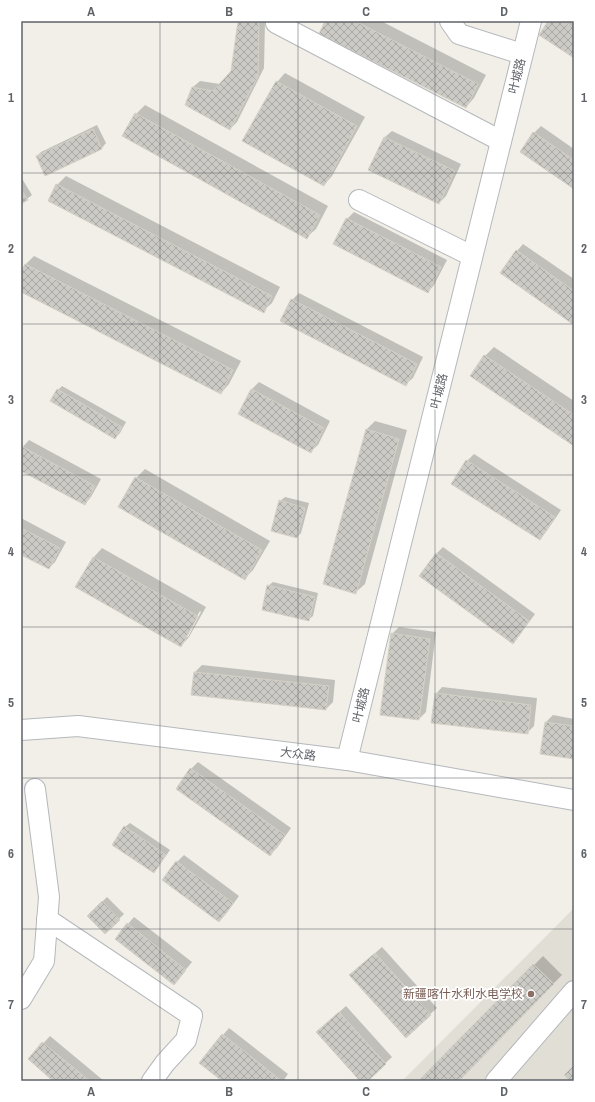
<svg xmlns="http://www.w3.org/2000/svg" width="595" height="1102" viewBox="0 0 595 1102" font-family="'Archivo Narrow','Noto Sans SC',sans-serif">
	<defs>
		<pattern id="building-cross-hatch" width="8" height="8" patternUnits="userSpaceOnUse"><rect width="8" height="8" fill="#cccac5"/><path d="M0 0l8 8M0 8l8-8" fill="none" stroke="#a9a8a4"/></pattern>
	</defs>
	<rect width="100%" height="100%" fill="#f1efe8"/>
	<polygon fill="#e1ded6" points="574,908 574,1081 402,1081"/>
	<g fill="#0003" fill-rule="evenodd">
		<polygon points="239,21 265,21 264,68 237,122 230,129 193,87 200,81 220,84 232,72"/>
		<polygon points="326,21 381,21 486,75 474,98 466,107"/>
		<polygon points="550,21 574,21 574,57"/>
		<polygon points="285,73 365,117 332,176 324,185 277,82"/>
		<polygon points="145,105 328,206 316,229 307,237 136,114"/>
		<polygon points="97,125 106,143 102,148 46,174 37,156 41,152"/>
		<polygon points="541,126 574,149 574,188 534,133"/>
		<polygon points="392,131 461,164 446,196 439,203 369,169 385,137"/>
		<polygon points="66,176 280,287 272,303 263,311 57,185"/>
		<polygon points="21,177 32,195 27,199 21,203"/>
		<polygon points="354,212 447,260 434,285 428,292 347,219"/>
		<polygon points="523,244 574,279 574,324 517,251"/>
		<polygon points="34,256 241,361 229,384 221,393 21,291 21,274 26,264"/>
		<polygon points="299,293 423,357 413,378 406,384 292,300"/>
		<polygon points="494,347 574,401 574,445 485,356"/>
		<polygon points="259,382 330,421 318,445 311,451 239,413 252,389"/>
		<polygon points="62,386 126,422 120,433 115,438 58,390"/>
		<polygon points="375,421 407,430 365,584 356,592 366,430"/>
		<polygon points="29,440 101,479 91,497 85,504 21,470 21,449"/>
		<polygon points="474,454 561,510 546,532 539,539 467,461"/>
		<polygon points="145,469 270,541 253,570 245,578 136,478"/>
		<polygon points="285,497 309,503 301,533 297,537 280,501"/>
		<polygon points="21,518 66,542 55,562 49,568 21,554"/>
		<polygon points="443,547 535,614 519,636 513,643 437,553"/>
		<path d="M102 548 206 607 189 637 181 646 77 587 94 557ZM200 611 201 612 188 637H185Z"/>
		<polygon points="273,582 318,593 313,616 308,620 268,586"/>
		<polygon points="399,627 436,632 426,712 419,719 392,634"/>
		<polygon points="202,665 335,680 333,702 326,709 192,694 195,672"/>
		<polygon points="442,687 537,698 534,726 527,733 436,694"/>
		<polygon points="553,715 574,719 574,758 541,753 546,722"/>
		<polygon points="198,762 291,828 277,848 270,854 177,789 191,769"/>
		<polygon points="130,823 170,850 158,867 154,872 125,827"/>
		<polygon points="184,855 239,896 226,914 219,921 177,862"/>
		<polygon points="107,897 124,914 105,933 88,916"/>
		<polygon points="134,917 192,962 174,984 128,924"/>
		<polygon points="382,947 437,1008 406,1036 357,969"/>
		<polygon points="543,956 562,975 457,1081 420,1081"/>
		<polygon points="346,1006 392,1057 366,1081 361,1081 324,1026"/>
		<polygon points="229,1028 288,1074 283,1081 223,1081 223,1035"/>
		<polygon points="50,1036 104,1081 55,1081 29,1059"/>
	</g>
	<g fill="url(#building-cross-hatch)" stroke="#d6d1c6">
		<polygon points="238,21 259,21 258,76 230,130 185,105 192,87 213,91 231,71"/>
		<polygon points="325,21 355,21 478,84 466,108 319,34"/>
		<polygon points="548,21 563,21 574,28 574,58 539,35"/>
		<polygon points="276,81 357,126 324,186 242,141"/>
		<polygon points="135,113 320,215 307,239 122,136"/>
		<polygon points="93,129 102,149 45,176 36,156"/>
		<polygon points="533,132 574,160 574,189 520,152"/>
		<polygon points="384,137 455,171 439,204 368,170"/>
		<polygon points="56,184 272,296 264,313 48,201"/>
		<polygon points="21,189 28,200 21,204"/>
		<polygon points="346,218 441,267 428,293 333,244"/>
		<polygon points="516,250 574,291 574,325 500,273"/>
		<polygon points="25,264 233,370 221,394 21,292 21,272"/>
		<polygon points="291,299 417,364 406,386 280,321"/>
		<polygon points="484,355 574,415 574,446 470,376"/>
		<polygon points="57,389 122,427 115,439 50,401"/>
		<polygon points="251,389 324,428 311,453 238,414"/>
		<polygon points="366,429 399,439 356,594 323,584"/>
		<polygon points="21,446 95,486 85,505 21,471"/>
		<polygon points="466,460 555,517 540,540 451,484"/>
		<polygon points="135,477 262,550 245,580 118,507"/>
		<polygon points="279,500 305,508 297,538 271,531"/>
		<polygon points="21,528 60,548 49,569 21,555"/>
		<polygon points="436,553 529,621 513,644 419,576"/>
		<polygon points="93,557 198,616 181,647 75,587"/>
		<polygon points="267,585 315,597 309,621 262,610"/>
		<polygon points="391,633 430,639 419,720 380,715"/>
		<polygon points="194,672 329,686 326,710 191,695"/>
		<polygon points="435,693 531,705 528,734 431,723"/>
		<polygon points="545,722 574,726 574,759 540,754"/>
		<polygon points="190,768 285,835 270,856 176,789"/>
		<polygon points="124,826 166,855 154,873 112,845"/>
		<polygon points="176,861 233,903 219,922 162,880"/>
		<polygon points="102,901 120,920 105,934 87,916"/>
		<polygon points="127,923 186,970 174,985 115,939"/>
		<polygon points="375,953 431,1015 406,1038 349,975"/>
		<polygon points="533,964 554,984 459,1081 418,1081"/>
		<polygon points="339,1012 386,1064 368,1081 360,1081 316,1032"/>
		<polygon points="222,1034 282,1081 222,1081 199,1063"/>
		<polygon points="42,1042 90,1081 53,1081 28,1059"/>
		<polygon points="574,1065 574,1081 570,1081 564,1075"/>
	</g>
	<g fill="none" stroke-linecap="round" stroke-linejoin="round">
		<g stroke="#b5b8bc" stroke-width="22">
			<g id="minor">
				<polyline points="277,21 276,23 501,141"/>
				<polyline points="450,21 459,34 522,54"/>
				<polyline points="359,200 472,256"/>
				<polyline points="21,730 78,726 347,760 574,800"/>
				<polyline points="347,760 531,21"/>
				<polyline points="47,919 192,1016 186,1040 165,1063 152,1081"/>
				<polyline points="21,999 44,961 49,897 35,789"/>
				<polyline points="496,1081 574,991"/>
			</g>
		</g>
		<use href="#minor" stroke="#fff" stroke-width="20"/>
	</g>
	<path fill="none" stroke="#5f6368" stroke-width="1" stroke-opacity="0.55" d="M160 21V1081M298 21V1081M435 21V1081M21 173H574M21 324H574M21 475H574M21 627H574M21 778H574M21 929H574"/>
	<circle fill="#8d6e63" stroke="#fff" stroke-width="1.5" cx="531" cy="994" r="4"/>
	<g text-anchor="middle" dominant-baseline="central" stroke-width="3.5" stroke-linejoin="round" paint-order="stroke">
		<g font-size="12" fill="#5f6368" stroke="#fff">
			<text transform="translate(517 76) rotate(-76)">叶城路</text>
			<text transform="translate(439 391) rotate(-76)">叶城路</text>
			<text transform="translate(361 705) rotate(-76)">叶城路</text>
			<text transform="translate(298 754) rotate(7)">大众路</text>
		</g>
		<g font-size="12" fill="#785e54" stroke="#fff" text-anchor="end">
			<text x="523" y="994">新疆喀什水利水电学校</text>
		</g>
	</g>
	<rect width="595" height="1102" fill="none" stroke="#ffffff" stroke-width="44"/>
	<rect x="22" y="22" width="551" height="1058" fill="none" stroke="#5f6368" stroke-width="1.5"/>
	<g font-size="13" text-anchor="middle" font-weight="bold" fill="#5f6368">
		<text x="91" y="16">A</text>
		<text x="229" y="16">B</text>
		<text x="366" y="16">C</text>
		<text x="504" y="16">D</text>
		<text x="11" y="102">1</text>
		<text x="584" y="102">1</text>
		<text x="11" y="253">2</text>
		<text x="584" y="253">2</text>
		<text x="11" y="404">3</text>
		<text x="584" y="404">3</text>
		<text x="11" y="556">4</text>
		<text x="584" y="556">4</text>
		<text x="11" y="707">5</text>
		<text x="584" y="707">5</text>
		<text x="11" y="858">6</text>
		<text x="584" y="858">6</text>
		<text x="11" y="1009">7</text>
		<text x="584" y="1009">7</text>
		<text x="91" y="1096">A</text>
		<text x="229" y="1096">B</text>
		<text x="366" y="1096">C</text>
		<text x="504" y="1096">D</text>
	</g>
</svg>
